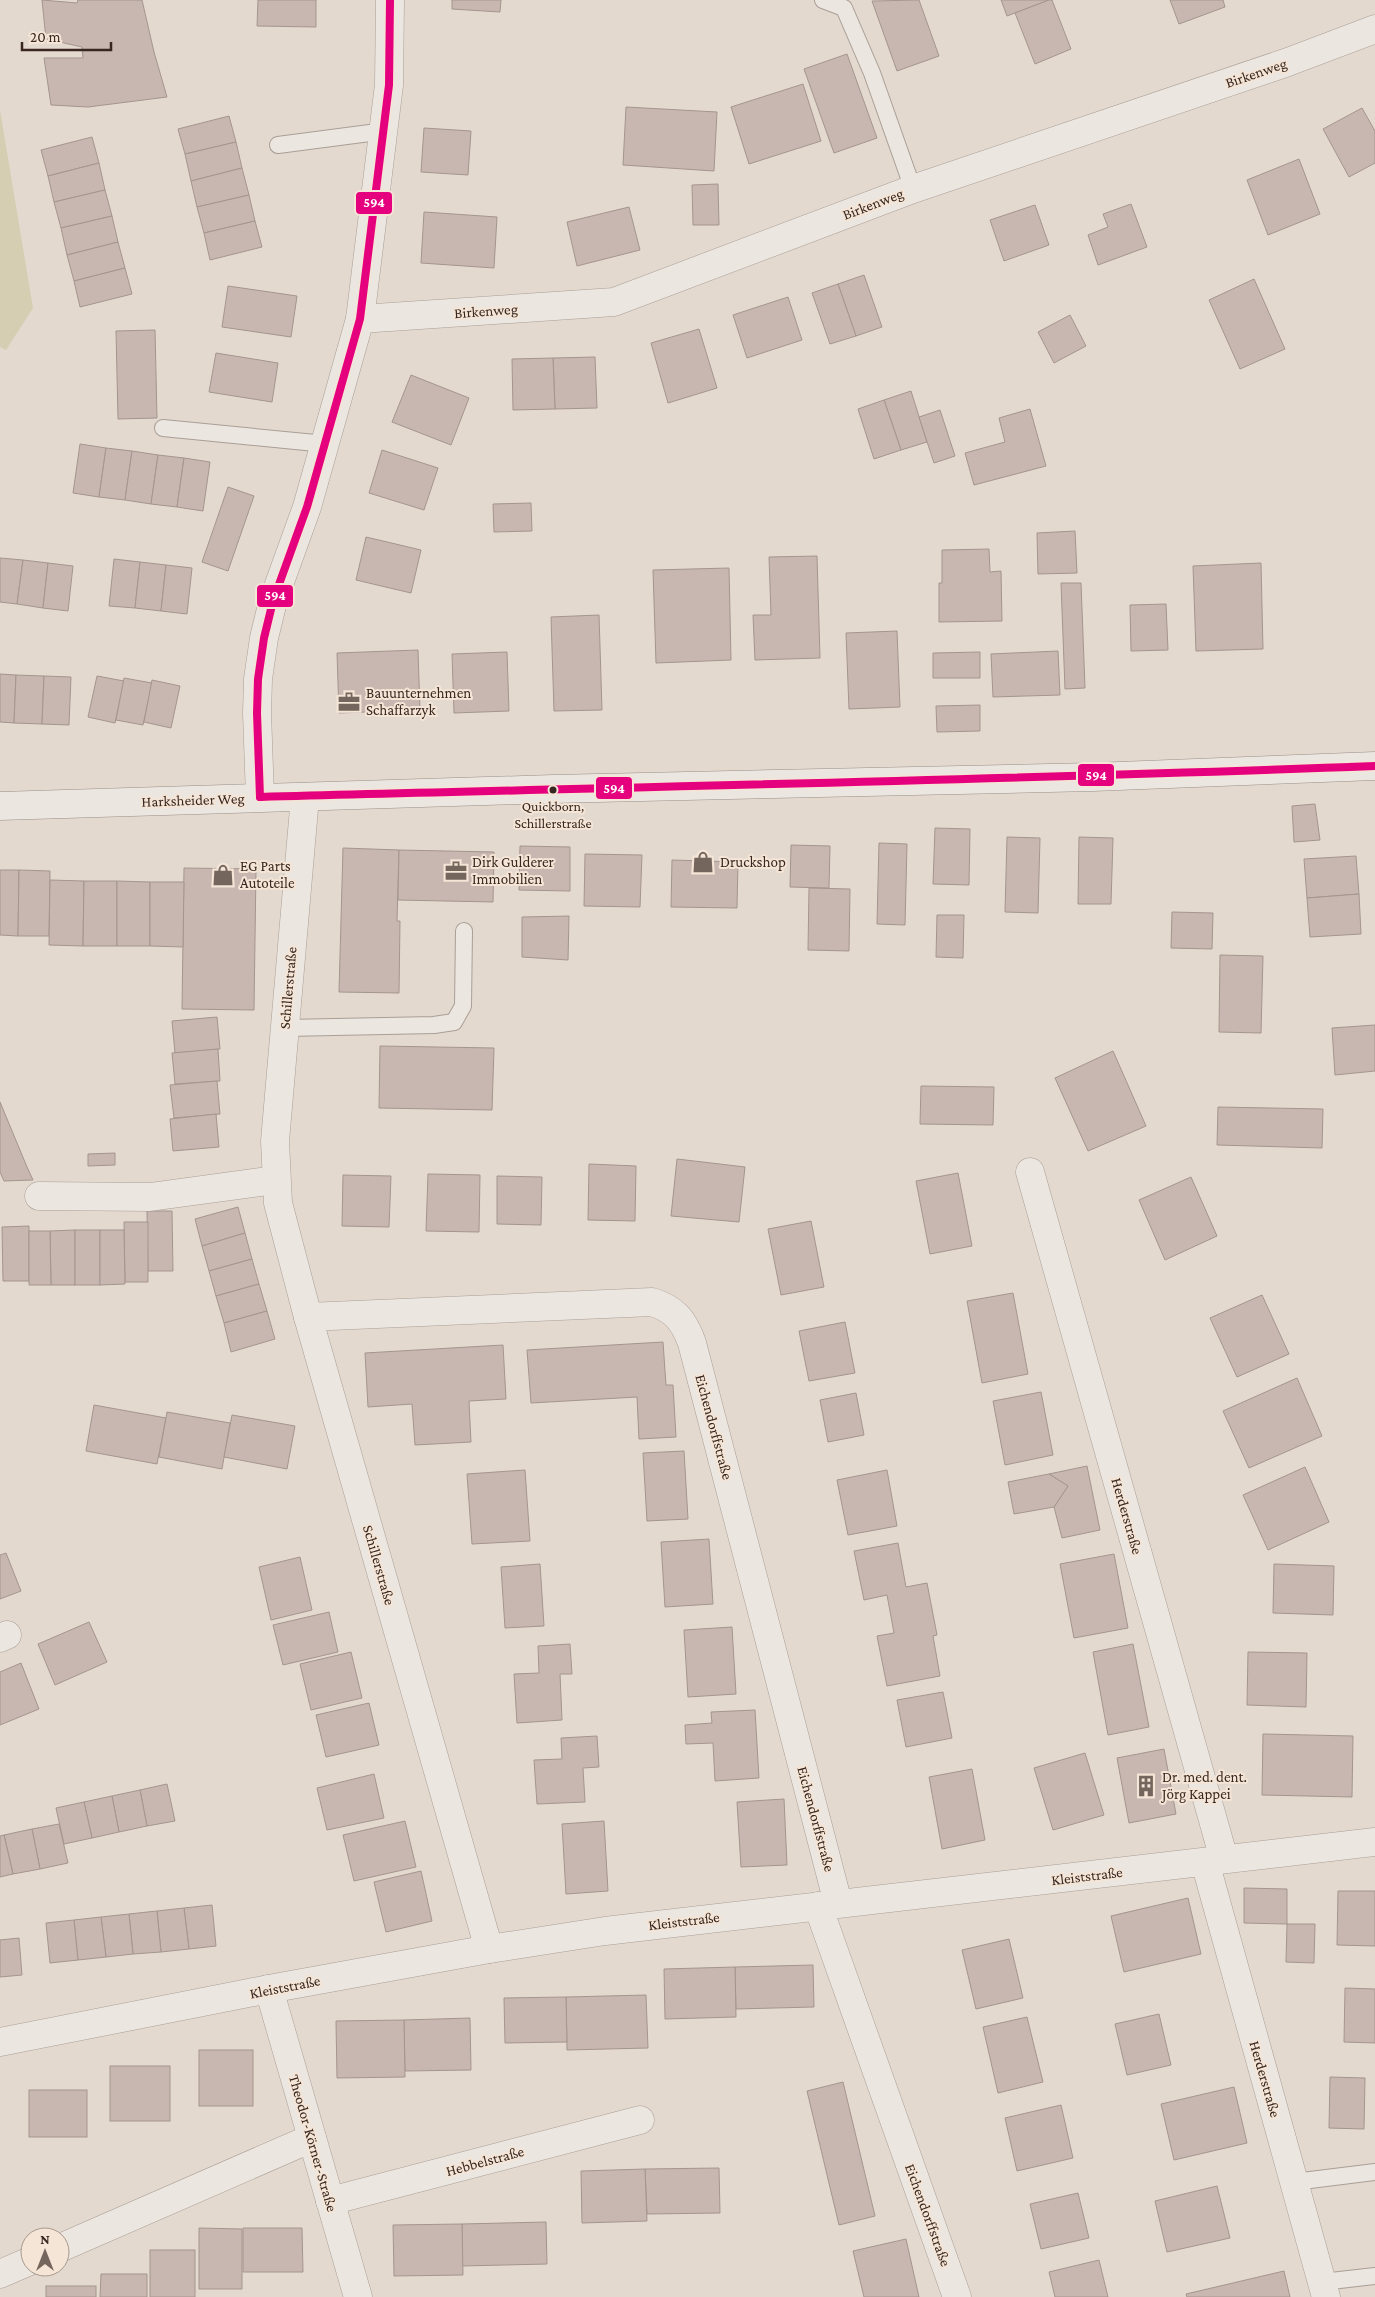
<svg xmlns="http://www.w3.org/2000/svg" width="1375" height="2297" viewBox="0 0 1375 2297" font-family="'Crimson Pro',serif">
	<rect width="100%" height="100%" fill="#e4d9cf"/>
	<polygon fill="#d5ceb2" points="0,110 33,308 6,350 0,347"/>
	<g fill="#c7b7b0" stroke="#a4958e">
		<polygon points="42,0 77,3 78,0 142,0 154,52 167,97 88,107 51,105 44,58 83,58 82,47 46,39"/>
		<polygon points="258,0 316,0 316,27 257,26"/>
		<polygon points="452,0 501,0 500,12 452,9"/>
		<polygon points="919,0 939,56 897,71 872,1"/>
		<polygon points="1001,0 1049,0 1007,16"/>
		<polygon points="1049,0 1052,0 1071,49 1035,64 1015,13"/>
		<polygon points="1170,0 1223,0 1225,7 1179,24"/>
		<polygon points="847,54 877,138 834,153 804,69"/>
		<polygon points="803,84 821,141 749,164 731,107"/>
		<polygon points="626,107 717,112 714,171 623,165"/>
		<polygon points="1362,108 1375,131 1375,163 1349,177 1323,129"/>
		<polygon points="229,116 236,142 185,154 178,129"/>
		<polygon points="424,128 471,131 468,175 421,172"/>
		<polygon points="92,137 99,163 48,176 41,150"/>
		<polygon points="236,142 242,168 191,181 185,154"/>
		<polygon points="1299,159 1320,214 1268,235 1247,180"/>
		<polygon points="99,163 105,190 54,202 48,176"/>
		<polygon points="242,168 249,195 197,207 191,181"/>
		<polygon points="718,184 719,225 693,225 692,185"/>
		<polygon points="105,190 112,216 61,228 54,202"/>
		<polygon points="249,195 255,221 204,233 197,207"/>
		<polygon points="1131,204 1147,247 1098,265 1088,235 1108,227 1103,214"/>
		<polygon points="1035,205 1049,245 1004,261 990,220"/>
		<polygon points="629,207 640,250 577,266 567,222"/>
		<polygon points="424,212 497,217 494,268 421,263"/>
		<polygon points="112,216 118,242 67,255 61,228"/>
		<polygon points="255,221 262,247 210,260 204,233"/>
		<polygon points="118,242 125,268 74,281 67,255"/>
		<polygon points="125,268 132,294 80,307 74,281"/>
		<polygon points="864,275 882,327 856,336 838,284"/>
		<polygon points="1254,279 1285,349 1240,369 1209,300"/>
		<polygon points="838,284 856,336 830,344 812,293"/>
		<polygon points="228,286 297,296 291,337 222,327"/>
		<polygon points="788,297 802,340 747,358 733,315"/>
		<polygon points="1070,315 1086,346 1054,363 1038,332"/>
		<polygon points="699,329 717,388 668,403 651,343"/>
		<polygon points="155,330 157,418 118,419 116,331"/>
		<polygon points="216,353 278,363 272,402 209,392"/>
		<polygon points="595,357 597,408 555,409 553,358"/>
		<polygon points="553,358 555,409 513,410 512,359"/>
		<polygon points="411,375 469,398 451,445 392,422"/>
		<polygon points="911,391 927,442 901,450 884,400"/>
		<polygon points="884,400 901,450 874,459 858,409"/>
		<polygon points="1030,409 1046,466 974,485 965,453 1005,442 999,418"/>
		<polygon points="940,410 955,456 934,463 919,417"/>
		<polygon points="80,444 106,448 99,497 73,493"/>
		<polygon points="106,448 132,451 125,500 99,497"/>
		<polygon points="382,450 438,468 424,510 369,493"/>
		<polygon points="132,451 158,455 151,504 125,500"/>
		<polygon points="158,455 184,458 177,507 151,504"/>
		<polygon points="184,458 210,462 203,511 177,507"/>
		<polygon points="228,487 254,496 228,571 202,562"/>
		<polygon points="531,503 532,531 494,532 493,504"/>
		<polygon points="1075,531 1077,573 1038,574 1037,533"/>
		<polygon points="366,537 421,550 411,593 356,580"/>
		<polygon points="989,549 990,572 1001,571 1002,621 939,622 939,583 942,583 942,550"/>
		<polygon points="817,556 820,658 755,660 753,615 771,615 769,557"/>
		<polygon points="0,558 23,560 17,604 0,602"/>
		<polygon points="114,559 140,562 135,608 109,606"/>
		<polygon points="23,560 48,563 43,608 17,604"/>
		<polygon points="140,562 166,565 161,611 135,608"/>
		<polygon points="48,563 73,566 68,611 43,608"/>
		<polygon points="1261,563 1263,649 1196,651 1193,566"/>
		<polygon points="166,565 192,568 187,614 161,611"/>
		<polygon points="729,568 731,660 656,663 653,570"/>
		<polygon points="1061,583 1081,583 1085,688 1065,689"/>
		<polygon points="1166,604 1168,650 1131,651 1130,605"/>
		<polygon points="599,615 602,710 554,711 551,617"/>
		<polygon points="897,631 900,707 849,709 846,633"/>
		<polygon points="418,650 420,710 339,713 337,653"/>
		<polygon points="1058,651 1060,695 993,697 991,654"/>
		<polygon points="507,652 509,711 454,713 452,654"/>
		<polygon points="980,652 980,678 933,678 933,653"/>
		<polygon points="0,674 16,675 14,723 0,722"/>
		<polygon points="16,675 44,676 42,724 14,723"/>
		<polygon points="44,676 71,677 69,725 42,724"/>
		<polygon points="97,676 124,681 115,723 88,717"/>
		<polygon points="124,678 152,683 143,725 116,720"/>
		<polygon points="152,680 180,686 171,728 144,722"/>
		<polygon points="980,705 980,731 937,732 936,706"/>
		<polygon points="1315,804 1320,840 1294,842 1292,806"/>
		<polygon points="935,828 970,829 969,885 933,884"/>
		<polygon points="1007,837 1040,838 1038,913 1005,912"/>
		<polygon points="1079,837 1113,838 1111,904 1078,904"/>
		<polygon points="879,843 907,844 905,925 877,924"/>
		<polygon points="791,845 830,846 829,888 790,887"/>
		<polygon points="520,846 570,847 570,891 519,890"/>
		<polygon points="343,848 399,850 397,921 400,921 399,993 339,992"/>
		<polygon points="399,850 494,852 493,902 398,900"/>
		<polygon points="585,854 642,855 640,907 584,906"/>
		<polygon points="1356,856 1359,894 1307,898 1304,859"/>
		<polygon points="672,860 738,862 737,908 671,907"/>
		<polygon points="184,868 256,869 254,1010 182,1009"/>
		<polygon points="0,870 19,870 18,936 0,935"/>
		<polygon points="19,870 50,871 49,936 18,936"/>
		<polygon points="50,880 84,881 83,946 49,945"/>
		<polygon points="84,881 117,881 117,946 83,946"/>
		<polygon points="117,881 150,882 150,946 117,946"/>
		<polygon points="150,882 184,882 183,947 150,946"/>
		<polygon points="809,888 850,889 849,951 808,950"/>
		<polygon points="1359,894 1361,934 1310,937 1307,898"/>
		<polygon points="1172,912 1213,913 1212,949 1171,948"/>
		<polygon points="937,915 964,915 963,958 936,957"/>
		<polygon points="569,916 568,960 522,957 522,917"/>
		<polygon points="1220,955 1263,956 1261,1033 1219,1032"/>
		<polygon points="217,1017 220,1049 175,1053 172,1021"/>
		<polygon points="1375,1025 1375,1071 1335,1075 1332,1028"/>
		<polygon points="380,1046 494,1048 492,1110 379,1108"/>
		<polygon points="218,1049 220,1081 175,1084 172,1053"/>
		<polygon points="1113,1051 1146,1126 1088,1151 1055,1078"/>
		<polygon points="217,1081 220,1114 174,1118 170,1085"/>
		<polygon points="921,1086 994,1087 993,1125 920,1124"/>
		<polygon points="0,1102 27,1167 33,1180 4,1181 0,1172"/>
		<polygon points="1218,1107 1323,1109 1322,1148 1217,1145"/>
		<polygon points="216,1114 219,1147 173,1151 170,1119"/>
		<polygon points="115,1153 115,1165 88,1166 88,1154"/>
		<polygon points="677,1159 745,1167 739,1222 671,1216"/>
		<polygon points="589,1164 636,1166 635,1221 588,1220"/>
		<polygon points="958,1173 972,1246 930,1254 916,1181"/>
		<polygon points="428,1174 480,1175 479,1232 426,1231"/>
		<polygon points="343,1175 391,1176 389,1227 342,1226"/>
		<polygon points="497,1176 542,1177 541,1225 497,1224"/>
		<polygon points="1191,1177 1217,1236 1165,1260 1139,1200"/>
		<polygon points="238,1207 245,1233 202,1246 195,1219"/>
		<polygon points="147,1211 172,1211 173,1271 148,1271"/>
		<polygon points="811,1221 824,1287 781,1295 768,1229"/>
		<polygon points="124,1222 148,1222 148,1282 125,1282"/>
		<polygon points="29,1226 29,1281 3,1281 2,1227"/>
		<polygon points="75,1230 75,1285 51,1285 50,1231"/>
		<rect x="75" y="1230" width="25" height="55"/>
		<polygon points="100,1230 124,1230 125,1284 100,1285"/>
		<polygon points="29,1231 50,1231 51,1285 29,1285"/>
		<polygon points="245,1233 252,1259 209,1271 202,1246"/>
		<polygon points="252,1259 259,1284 216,1296 209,1271"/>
		<polygon points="259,1284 267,1311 224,1323 216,1296"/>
		<polygon points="1013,1293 1028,1374 982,1383 967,1301"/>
		<polygon points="1262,1295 1289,1354 1237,1377 1210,1318"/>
		<polygon points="267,1311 275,1339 231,1352 224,1323"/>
		<polygon points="845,1322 855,1373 809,1381 799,1331"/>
		<polygon points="663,1342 666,1385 673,1385 676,1437 639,1439 637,1397 531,1403 527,1350"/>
		<polygon points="503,1345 506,1399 469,1401 471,1442 415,1445 412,1404 368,1407 365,1353"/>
		<polygon points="1297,1378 1322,1436 1249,1468 1223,1411"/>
		<polygon points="1041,1392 1053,1455 1005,1465 993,1401"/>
		<polygon points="856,1393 864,1435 828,1442 820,1400"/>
		<polygon points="94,1405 166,1418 157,1464 86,1451"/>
		<polygon points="167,1412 230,1423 222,1469 159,1457"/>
		<polygon points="232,1415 295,1426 287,1469 224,1457"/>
		<polygon points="684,1451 688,1519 647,1521 643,1453"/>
		<polygon points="1087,1466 1100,1530 1062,1538 1054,1507 1068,1486 1049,1474"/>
		<polygon points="1305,1467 1329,1522 1268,1550 1243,1495"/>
		<polygon points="525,1470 530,1541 472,1544 467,1474"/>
		<polygon points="887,1470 897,1526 848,1535 837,1480"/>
		<polygon points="1049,1474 1068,1486 1054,1507 1014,1514 1008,1482"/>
		<polygon points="709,1539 713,1604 665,1607 661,1542"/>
		<polygon points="898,1543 906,1587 927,1583 937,1635 933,1636 940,1676 887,1686 877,1636 894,1633 887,1595 864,1600 854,1551"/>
		<polygon points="6,1553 21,1591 0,1599 0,1555"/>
		<polygon points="1114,1554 1128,1628 1074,1638 1060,1564"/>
		<polygon points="300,1557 312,1610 271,1620 259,1567"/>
		<polygon points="540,1564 544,1626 505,1628 501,1567"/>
		<polygon points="1274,1564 1334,1566 1333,1615 1273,1613"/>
		<polygon points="329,1612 338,1652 283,1665 273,1625"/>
		<polygon points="89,1622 107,1662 55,1685 38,1644"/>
		<polygon points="732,1627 736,1694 688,1697 684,1630"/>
		<polygon points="570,1644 572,1674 560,1674 562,1720 517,1723 514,1674 539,1673 538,1646"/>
		<polygon points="1133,1644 1149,1727 1108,1735 1093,1652"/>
		<polygon points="351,1652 362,1698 311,1710 300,1664"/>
		<polygon points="1248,1652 1307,1653 1306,1707 1247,1705"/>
		<polygon points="21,1663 39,1709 0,1725 0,1672"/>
		<polygon points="943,1692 952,1738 906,1747 897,1700"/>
		<polygon points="369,1703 379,1745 326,1757 316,1715"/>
		<polygon points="755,1710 759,1778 715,1781 713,1743 686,1744 685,1725 712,1723 711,1712"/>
		<polygon points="1263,1734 1353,1736 1352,1797 1262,1795"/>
		<polygon points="597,1736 599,1767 583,1768 585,1802 537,1804 534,1760 562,1759 561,1738"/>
		<polygon points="1164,1749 1176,1814 1129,1823 1117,1758"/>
		<polygon points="1085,1753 1104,1815 1053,1830 1034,1768"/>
		<polygon points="972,1769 985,1840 942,1849 929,1777"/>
		<polygon points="374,1774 384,1818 327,1830 317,1788"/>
		<polygon points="167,1784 175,1821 147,1826 140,1790"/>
		<polygon points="140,1790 147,1826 119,1832 112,1796"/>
		<polygon points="112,1796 119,1832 92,1838 84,1802"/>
		<polygon points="784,1799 787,1865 741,1867 737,1802"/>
		<polygon points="84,1802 92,1838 64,1844 56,1808"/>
		<polygon points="405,1821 416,1867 354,1881 343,1835"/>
		<polygon points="604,1821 608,1891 566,1894 562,1824"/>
		<polygon points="59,1824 68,1863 40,1869 32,1829"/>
		<polygon points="32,1829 40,1869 13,1874 4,1835"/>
		<polygon points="4,1835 13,1874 0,1877 0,1836"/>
		<polygon points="421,1871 432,1921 386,1932 374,1882"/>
		<polygon points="1244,1888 1287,1889 1287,1924 1244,1923"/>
		<polygon points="1338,1891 1375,1891 1375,1946 1337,1945"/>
		<polygon points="1188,1898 1201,1954 1124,1972 1111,1916"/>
		<polygon points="212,1905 216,1946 189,1949 184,1908"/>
		<polygon points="184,1908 189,1949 161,1952 157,1911"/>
		<polygon points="157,1911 161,1952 133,1954 129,1914"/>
		<polygon points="129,1914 133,1954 106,1957 101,1917"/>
		<polygon points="101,1917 106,1957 78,1960 74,1920"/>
		<polygon points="74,1920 78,1960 50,1963 46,1923"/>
		<polygon points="1287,1924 1315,1924 1314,1963 1286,1962"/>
		<polygon points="19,1938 22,1975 0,1977 0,1940"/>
		<polygon points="1009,1939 1023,1998 976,2009 962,1950"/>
		<polygon points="813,1965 814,2007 736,2009 735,1967"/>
		<polygon points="735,1967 736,2017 665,2019 664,1969"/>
		<polygon points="1345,1988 1375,1989 1375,2043 1344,2042"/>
		<polygon points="646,1995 648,2048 567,2050 566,1997"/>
		<polygon points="566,1997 567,2042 505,2043 504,1998"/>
		<polygon points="1159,2014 1171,2065 1127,2075 1115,2024"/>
		<polygon points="1027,2017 1043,2082 998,2093 983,2027"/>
		<polygon points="470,2018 471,2070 405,2071 404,2020"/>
		<polygon points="404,2020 405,2077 337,2078 336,2021"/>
		<rect x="199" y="2050" width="54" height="56"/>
		<rect x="110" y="2066" width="60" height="55"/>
		<polygon points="1330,2077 1365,2078 1364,2129 1329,2128"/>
		<polygon points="843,2082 875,2216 839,2225 807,2091"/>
		<polygon points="1234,2087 1247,2143 1174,2160 1161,2104"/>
		<rect x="29" y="2090" width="58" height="47"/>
		<polygon points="1061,2105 1073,2158 1017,2171 1005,2118"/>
		<polygon points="719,2168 720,2213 647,2214 645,2169"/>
		<polygon points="645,2169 647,2221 582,2223 581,2171"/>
		<polygon points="1217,2186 1230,2238 1167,2252 1155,2201"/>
		<polygon points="1078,2193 1089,2238 1041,2249 1030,2204"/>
		<polygon points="546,2222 547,2264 462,2266 462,2224"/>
		<polygon points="462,2224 463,2275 394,2276 393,2225"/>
		<polygon points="199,2228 242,2229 242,2289 199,2289"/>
		<polygon points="243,2228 302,2228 303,2272 243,2272"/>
		<polygon points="906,2239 919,2297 864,2297 853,2251"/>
		<rect x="150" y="2250" width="45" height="47"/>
		<polygon points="1099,2260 1108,2297 1055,2297 1049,2272"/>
		<polygon points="1284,2271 1290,2297 1187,2297 1186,2294"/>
		<polygon points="101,2274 147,2274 147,2297 100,2297"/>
		<rect x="46" y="2286" width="50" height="11"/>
	</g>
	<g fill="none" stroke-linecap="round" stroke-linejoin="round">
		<g stroke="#a99f97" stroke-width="18">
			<g id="service">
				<polyline points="823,0 844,8 872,73 913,189"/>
				<polyline points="278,145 385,131"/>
				<polyline points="163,428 326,444"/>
				<polyline points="285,1028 434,1025 454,1022 463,1006 464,931"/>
				<polyline points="1294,2182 1375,2172"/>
				<polyline points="1322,2282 1375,2276"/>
			</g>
		</g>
		<g stroke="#a99f97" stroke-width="29">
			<g id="minor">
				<polyline points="360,319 614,302 913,189 1288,62 1375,29"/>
				<polyline points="260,797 257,713 258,679 264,638 273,601 307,507 360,319 389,85 390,0"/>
				<polyline points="305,797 275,1141 278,1203 308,1317 489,1949"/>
				<polyline points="1030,1172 1224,1859"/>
				<polyline points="39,1196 150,1197 275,1180"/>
				<path d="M308 1317 652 1302C675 1309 684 1321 692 1343L838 1903"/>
				<polyline points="0,1638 7,1635"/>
				<polyline points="1205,1862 1326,2297"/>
				<polyline points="818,1906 957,2297"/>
				<polyline points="269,1989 358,2297"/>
				<polyline points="0,2042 269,1989 489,1949 605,1931 1375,1842"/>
				<polyline points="330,2201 640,2120"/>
				<polyline points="60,2248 312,2138"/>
				<polyline points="0,2274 30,2261"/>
			</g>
		</g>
		<g stroke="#998f88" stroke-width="29">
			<polyline id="secondary" points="0,806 553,789 1093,777 1375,766"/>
		</g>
		<use href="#service" stroke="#ece6e0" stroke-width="16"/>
		<use href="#minor" stroke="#ece6e0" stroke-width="28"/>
		<use href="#secondary" stroke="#ece6e0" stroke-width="28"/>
		<g stroke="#f4e5d6" stroke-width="11">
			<g id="bus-1">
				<path d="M260 797C632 787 1003 780 1375 766"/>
				<polyline points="260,797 257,713 258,679 264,638 273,601 307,507 360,319 389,85 390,0"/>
			</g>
		</g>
		<use href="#bus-1" stroke="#e5007d" stroke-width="8"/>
	</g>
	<defs>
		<g id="office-bare" transform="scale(1.725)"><path d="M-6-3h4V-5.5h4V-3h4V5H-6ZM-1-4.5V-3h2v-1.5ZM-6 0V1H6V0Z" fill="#74655d" stroke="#f4e5d6" stroke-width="2.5" paint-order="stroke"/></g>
		<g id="shop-bare" transform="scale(1.725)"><path d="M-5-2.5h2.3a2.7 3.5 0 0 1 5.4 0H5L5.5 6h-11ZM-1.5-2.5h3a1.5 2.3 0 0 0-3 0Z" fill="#74655d" stroke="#f4e5d6" stroke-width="2.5" paint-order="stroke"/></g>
		<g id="building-bare" transform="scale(1.725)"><path d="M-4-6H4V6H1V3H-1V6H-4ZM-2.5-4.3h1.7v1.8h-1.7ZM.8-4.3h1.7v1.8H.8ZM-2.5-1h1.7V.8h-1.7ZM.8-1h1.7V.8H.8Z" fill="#74655d" stroke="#f4e5d6" stroke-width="2.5" paint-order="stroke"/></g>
	</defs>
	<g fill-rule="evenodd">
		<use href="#office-bare" x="349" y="702"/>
		<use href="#shop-bare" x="703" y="862"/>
		<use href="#office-bare" x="456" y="871"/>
		<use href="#shop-bare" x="223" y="875"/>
		<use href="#building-bare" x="1146" y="1786"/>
	</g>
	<circle fill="#382720" stroke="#f4e5d6" stroke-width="2" cx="553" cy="790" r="4.5"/>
	<g text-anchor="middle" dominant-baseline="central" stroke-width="4" stroke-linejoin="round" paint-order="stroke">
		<g font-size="14" fill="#382720" stroke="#f4e5d6">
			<text x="553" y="806">Quickborn,<tspan x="553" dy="17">Schillerstraße</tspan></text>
		</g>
		<g font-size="15" fill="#382720" stroke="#f4e5d6">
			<text transform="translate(1256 73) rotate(-19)">Birkenweg</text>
			<text transform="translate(873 204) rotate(-21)">Birkenweg</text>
			<text transform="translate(486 311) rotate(-4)">Birkenweg</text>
			<text transform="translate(193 800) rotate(-2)">Harksheider Weg</text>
			<text transform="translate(288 988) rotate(-85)">Schillerstraße</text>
			<text transform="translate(714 1427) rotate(75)">Eichendorffstraße</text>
			<text transform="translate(1127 1516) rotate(74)">Herderstraße</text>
			<text transform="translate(379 1565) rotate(74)">Schillerstraße</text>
			<text transform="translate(816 1819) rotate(75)">Eichendorffstraße</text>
			<text transform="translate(1087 1876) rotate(-7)">Kleiststraße</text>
			<text transform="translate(684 1921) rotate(-7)">Kleiststraße</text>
			<text transform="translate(285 1987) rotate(-11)">Kleiststraße</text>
			<text transform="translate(1265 2079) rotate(74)">Herderstraße</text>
			<text transform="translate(313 2143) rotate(74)">Theodor-Körner-Straße</text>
			<text transform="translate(485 2161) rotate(-15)">Hebbelstraße</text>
			<text transform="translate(928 2215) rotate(70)">Eichendorffstraße</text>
		</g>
		<g font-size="15" fill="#382720" stroke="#f4e5d6" text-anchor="start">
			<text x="366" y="693">Bauunternehmen<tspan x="366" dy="17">Schaffarzyk</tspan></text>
			<text x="472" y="862">Dirk Gulderer<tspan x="472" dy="17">Immobilien</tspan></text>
			<text x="720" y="862">Druckshop</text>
			<text x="240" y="866">EG Parts<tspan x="240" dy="17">Autoteile</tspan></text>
			<text x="1162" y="1777">Dr. med. dent.<tspan x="1162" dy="17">Jörg Kappei</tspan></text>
		</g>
	</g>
	<g stroke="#f4e5d6" stroke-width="2">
		<rect x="355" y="191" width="38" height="24" rx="5" fill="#e5007d"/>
		<rect x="256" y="584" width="38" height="24" rx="5" fill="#e5007d"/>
		<rect x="1077" y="763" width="38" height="24" rx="5" fill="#e5007d"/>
		<rect x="595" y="776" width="38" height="24" rx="5" fill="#e5007d"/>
	</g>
	<g font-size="14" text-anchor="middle" font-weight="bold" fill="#fff">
		<text x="374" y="207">594</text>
		<text x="275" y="600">594</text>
		<text x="1096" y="780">594</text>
		<text x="614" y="793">594</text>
	</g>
	<g transform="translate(45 2252)"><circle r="24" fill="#f4e5d6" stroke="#a9998d"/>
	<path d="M0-4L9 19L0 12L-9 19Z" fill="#74655d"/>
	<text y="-8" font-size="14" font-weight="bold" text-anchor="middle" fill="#382720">N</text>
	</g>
	<path d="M22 42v8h89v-8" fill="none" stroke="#382720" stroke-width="2.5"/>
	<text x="30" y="42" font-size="15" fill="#382720" stroke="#f4e5d6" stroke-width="4" paint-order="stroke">20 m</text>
</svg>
